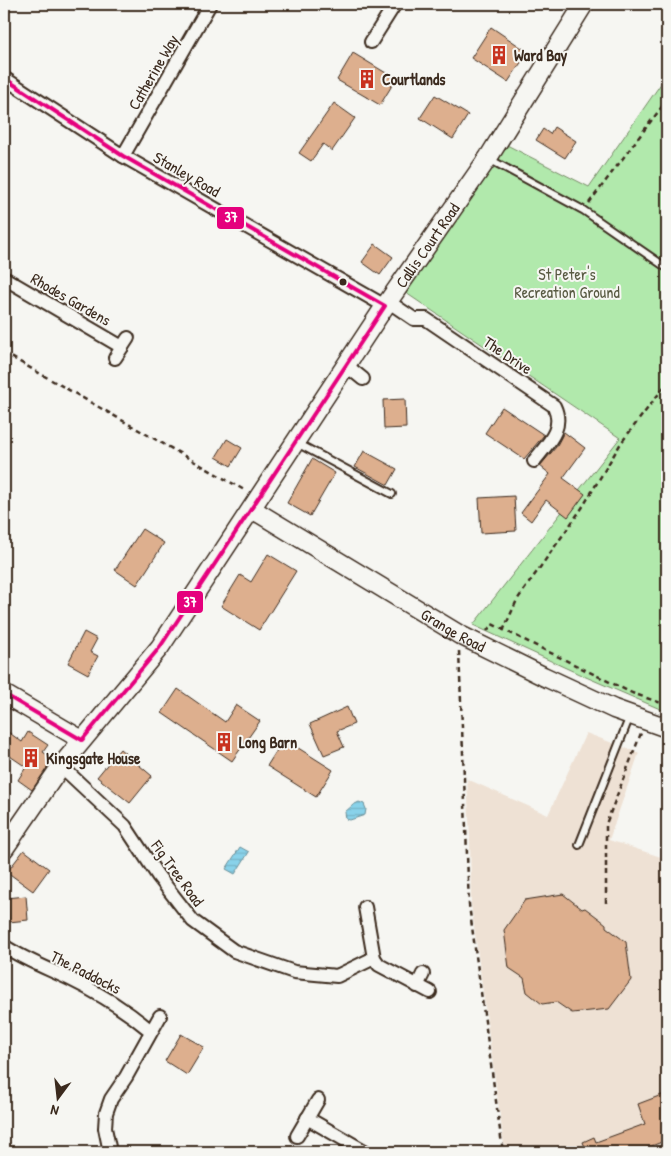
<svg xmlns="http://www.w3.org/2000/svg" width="671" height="1156" viewBox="0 0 671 1156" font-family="'Patrick Hand',sans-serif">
	<defs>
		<pattern id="water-rules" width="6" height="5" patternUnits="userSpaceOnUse" patternTransform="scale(1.25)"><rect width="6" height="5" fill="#89d2ea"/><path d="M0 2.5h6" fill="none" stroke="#77b4c8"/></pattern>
	</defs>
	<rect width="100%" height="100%" fill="#f6f6f2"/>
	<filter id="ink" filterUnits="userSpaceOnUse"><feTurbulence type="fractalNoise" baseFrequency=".02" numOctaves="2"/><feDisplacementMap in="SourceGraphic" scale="10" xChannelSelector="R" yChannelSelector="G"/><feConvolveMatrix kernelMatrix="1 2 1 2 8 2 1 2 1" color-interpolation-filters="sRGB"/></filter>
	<g filter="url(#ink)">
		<polygon fill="#eee1d4" points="586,733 639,753 609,840 667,859 667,1152 505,1152 471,904 470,838 467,779 548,815"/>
		<polygon fill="#b1e9ac" stroke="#768a65" points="667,75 667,712 579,674 473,625 620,438 406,293 503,143 589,187"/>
		<g fill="url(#water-rules)" stroke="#6a8f98">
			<polygon points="359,802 364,804 366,809 365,815 350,820 346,819 345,812 353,805"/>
			<polygon points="240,847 249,852 235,874 226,869"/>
		</g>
		<g fill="#ddaf8e" stroke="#3b2a1e">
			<polygon points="491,27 528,52 508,82 471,58"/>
			<polygon points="353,53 396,79 380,105 337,80"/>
			<polygon points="435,95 468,115 453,139 420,118"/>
			<polygon points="334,103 355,118 332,151 323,144 311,161 299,153"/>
			<polygon points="554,127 576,141 565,158 536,140 543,129 550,134"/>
			<polygon points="375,244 393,257 380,275 362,262"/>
			<polygon points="405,399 406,428 384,429 383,400"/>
			<polygon points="502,407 544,435 524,459 485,433"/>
			<polygon points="564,432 585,448 563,478 585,494 568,517 546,500 531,521 521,513 550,474 540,466 556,447"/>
			<polygon points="227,439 242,448 231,466 216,457"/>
			<polygon points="364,451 397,469 388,485 355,467"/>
			<polygon points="312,459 335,473 310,516 287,503"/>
			<polygon points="514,496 516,531 481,533 479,498"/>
			<polygon points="142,529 164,543 137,585 115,570"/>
			<polygon points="268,554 296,571 259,630 221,606 240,575 251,582"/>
			<polygon points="84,632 97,639 90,652 98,656 88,674 68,663"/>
			<polygon points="178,689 225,722 236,705 260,721 232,761 162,713"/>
			<polygon points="347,707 354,724 337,731 344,747 324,755 310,724"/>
			<polygon points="4,729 22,742 28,732 48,745 43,752 53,759 32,790 18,780 26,767 4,752"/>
			<polygon points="284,739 333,770 316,797 267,766"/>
			<polygon points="120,749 152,776 130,803 97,777"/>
			<polygon points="24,850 49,869 33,891 7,872"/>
			<polygon points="563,894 582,909 585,908 601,920 606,924 606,927 626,942 631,980 609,1009 572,1013 556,1002 542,1004 527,992 524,978 509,968 504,930 525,900"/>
			<polygon points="26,896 28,920 9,922 7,898"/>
			<polygon points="181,1034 204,1047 187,1075 165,1061"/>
			<polygon points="667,1093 667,1140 636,1152 573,1152 585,1147 583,1142 594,1137 596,1142 645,1124 638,1104"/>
		</g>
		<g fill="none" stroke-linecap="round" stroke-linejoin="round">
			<g stroke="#3b2a1e" stroke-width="10">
				<g id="lane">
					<polyline points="489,159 583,210 667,268"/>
					<polyline points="297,443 392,494"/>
					<polyline points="579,845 630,716"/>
				</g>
			</g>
			<g stroke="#3b2a1e" stroke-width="16">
				<g id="street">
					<polyline points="371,42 395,4"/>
					<polyline points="4,78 123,156 385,306"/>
					<polyline points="123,156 210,4"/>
					<polyline points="4,278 122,347"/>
					<path d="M389 302 414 319H426L554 406C565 429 547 444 534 461"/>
					<polyline points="115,358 128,338"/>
					<polyline points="347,366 363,379"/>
					<polyline points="61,766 125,826 158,876 193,921 234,951 294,972 337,976 374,958"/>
					<polyline points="365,907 374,958 379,965 430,992"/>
					<path d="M4 946C25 960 47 968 70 979 99 993 126 1010 151 1031"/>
					<polyline points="417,986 423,974"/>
					<polyline points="307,1118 366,1152"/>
					<polyline points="297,1136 318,1100"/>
					<polyline points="110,1152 105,1128 106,1113 111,1099 126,1077 160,1016"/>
				</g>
			</g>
			<g stroke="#3b2a1e" stroke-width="21">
				<g id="secondary">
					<path id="s1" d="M252 509 460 635 543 676 614 709 667 728"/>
					<polyline points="4,694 82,740"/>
					<path id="s2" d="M4 849 61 766 160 647 385 306 488 158 584 4"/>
				</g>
			</g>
			<g stroke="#3b2a1e" stroke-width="2.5" stroke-dasharray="5 4" stroke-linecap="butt">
				<polyline points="589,203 667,100"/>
				<polyline points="4,353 246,491"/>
				<polyline points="487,631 492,624 632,693 667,705"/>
				<polyline points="503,631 517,600 582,508 621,443 667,383"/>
				<polyline points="459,651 469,905 503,1152"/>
				<polyline points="606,903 606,824 641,733"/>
			</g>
			<use href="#lane" stroke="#f6f6f2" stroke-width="6"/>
			<use href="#street" stroke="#f6f6f2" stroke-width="12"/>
			<use href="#secondary" stroke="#f6f6f2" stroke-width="18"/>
			<g stroke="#f6f6f2" stroke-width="8">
				<polyline id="bus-1" points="4,78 123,156 385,306 160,647 82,740 4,694"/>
			</g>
			<use href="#bus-1" stroke="#e5007d" stroke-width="4"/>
		</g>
	</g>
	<defs>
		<g id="building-bare" transform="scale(1.5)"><path d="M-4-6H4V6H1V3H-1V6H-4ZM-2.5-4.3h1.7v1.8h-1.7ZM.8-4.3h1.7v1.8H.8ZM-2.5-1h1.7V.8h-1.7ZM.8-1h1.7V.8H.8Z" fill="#c8321e" stroke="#f6f6f2" stroke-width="2.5" paint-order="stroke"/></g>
	</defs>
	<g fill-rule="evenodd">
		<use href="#building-bare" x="499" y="55"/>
		<use href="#building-bare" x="367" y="79"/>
		<use href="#building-bare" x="224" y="742"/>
		<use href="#building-bare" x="31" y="758"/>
	</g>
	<circle fill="#3b2a1e" stroke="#f6f6f2" stroke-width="2" cx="343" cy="282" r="4.5"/>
	<g text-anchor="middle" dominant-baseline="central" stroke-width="4" stroke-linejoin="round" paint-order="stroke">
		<g font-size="16" font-weight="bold" fill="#3b2a1e" stroke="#f6f6f2" text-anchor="start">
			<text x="514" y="55">Ward Bay</text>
			<text x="382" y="79">Courtlands</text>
			<text x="239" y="742">Long Barn</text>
			<text x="46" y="758">Kingsgate House</text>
		</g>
		<g font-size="16" fill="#3b2a1e" stroke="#f6f6f2">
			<text transform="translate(153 72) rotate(-60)">Catherine Way</text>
			<text transform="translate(187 174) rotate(30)">Stanley Road</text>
			<text stroke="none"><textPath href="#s2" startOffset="738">Callis Court Road</textPath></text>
			<text transform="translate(71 299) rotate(30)">Rhodes Gardens</text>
			<text transform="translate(508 355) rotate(34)">The Drive</text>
			<text stroke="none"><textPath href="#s1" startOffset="235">Grange Road</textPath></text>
			<text transform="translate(178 873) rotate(54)">Fig Tree Road</text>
			<text transform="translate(86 972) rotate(27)">The Paddocks</text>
		</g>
		<g font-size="16" fill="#585a42" stroke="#f6f6f2">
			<text x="567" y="274">St Peter's<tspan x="567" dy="18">Recreation Ground</tspan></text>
		</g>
	</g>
	<g stroke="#f6f6f2" stroke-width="2">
		<rect x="216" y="206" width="29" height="24" rx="5" fill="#e5007d"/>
		<rect x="176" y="590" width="28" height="24" rx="5" fill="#e5007d"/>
	</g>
	<g font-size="14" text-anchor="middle" font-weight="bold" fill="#fff">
		<text x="231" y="222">37</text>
		<text x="190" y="607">37</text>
	</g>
	<rect width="671" height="1156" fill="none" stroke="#f6f6f2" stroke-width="20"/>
	<rect x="10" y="10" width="651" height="1136" fill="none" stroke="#3b2a1e" stroke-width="2" filter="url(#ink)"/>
	<g transform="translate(58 1098) rotate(195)" stroke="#f6f6f2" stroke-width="4" paint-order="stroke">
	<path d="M0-4L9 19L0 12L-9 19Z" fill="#3b2a1e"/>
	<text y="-8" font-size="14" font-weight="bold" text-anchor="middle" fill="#3b2a1e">N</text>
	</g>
</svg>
